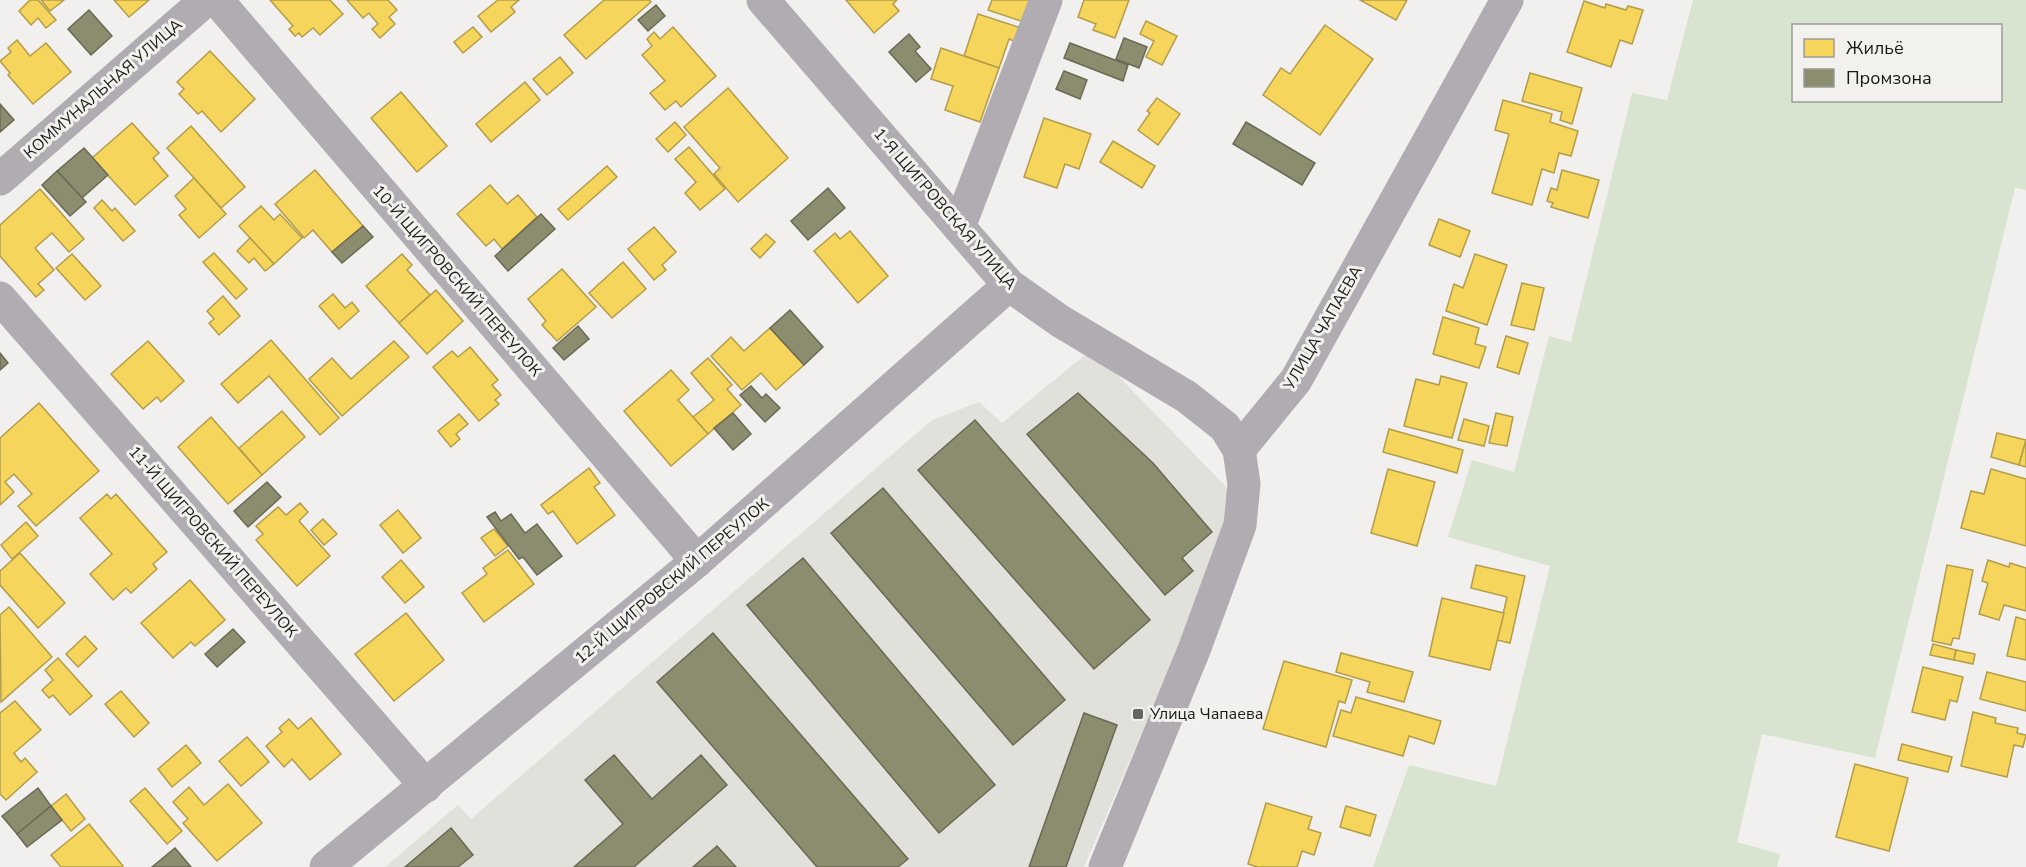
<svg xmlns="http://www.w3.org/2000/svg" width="2026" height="867" viewBox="0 0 2026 867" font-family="'Nunito Sans',sans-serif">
	<rect width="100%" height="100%" fill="#f1f0ee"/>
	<polygon fill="#e2e0da" points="1092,349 1241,502 1084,867 385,867 458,805 471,819 932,420 979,402 1002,423"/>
	<path fill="#d9e4d0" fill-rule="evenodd" d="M1693 0H2026V190L2015 188 1875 758 1762 734 1737 842 1780 854 1777 867H1373L1409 765 1496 786 1550 566 1448 537 1472 460 1514 472 1549 336 1571 342 1632 93 1667 100ZM1794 26H2000V100H1794Z"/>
	<g fill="#f6d55c" stroke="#b49d48" stroke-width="1.5">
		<polygon points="30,0 38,0 56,20 46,28 38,18 31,25 19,11"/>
		<polygon points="41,0 64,0 50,11"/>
		<polygon points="114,0 149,0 129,17"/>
		<polygon points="270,0 330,0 343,14 320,35 313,28 302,37 299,33 295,36 289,29 293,26"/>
		<polygon points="347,0 388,0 397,10 389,17 395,24 380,38 372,29 378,24 369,13 363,18"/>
		<polygon points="498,0 519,0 511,7 515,12 491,32 478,16"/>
		<polygon points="604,0 649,0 651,2 586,59 564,35"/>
		<polygon points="846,0 897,0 893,4 899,11 874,33"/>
		<polygon points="992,0 1031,0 1024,22 988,10"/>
		<polygon points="1084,0 1129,0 1115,38 1093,30 1096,24 1078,17"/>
		<polygon points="1360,0 1407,0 1396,20"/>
		<polygon points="1584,1 1605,8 1606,4 1626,10 1628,6 1643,10 1632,44 1620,40 1611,67 1567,52"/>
		<polygon points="978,14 1021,28 1016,42 1009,39 999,68 964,56"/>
		<polygon points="1146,21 1177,36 1162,65 1146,57 1154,41 1140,34"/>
		<polygon points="1325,25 1373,59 1320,135 1263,95 1281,68 1290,74"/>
		<polygon points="473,27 482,37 463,53 454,42"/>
		<polygon points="673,27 716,76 681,107 676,101 665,110 650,93 665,81 642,55 652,46 647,39 654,32 660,39"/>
		<polygon points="17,40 30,56 46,43 71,72 33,104 8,75 10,73 0,61 11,52 8,48"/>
		<polygon points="941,48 999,68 980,122 945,110 953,86 931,79"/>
		<polygon points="210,51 255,99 221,132 202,111 198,114 179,94 184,89 177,82"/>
		<polygon points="560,57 573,73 547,95 533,79"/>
		<polygon points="1530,73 1582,88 1572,124 1560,120 1562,112 1522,101"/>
		<polygon points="525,82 540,100 491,142 476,124"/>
		<polygon points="728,88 788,158 738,202 714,174 720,168 684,127"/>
		<polygon points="401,92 447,146 417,172 371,118"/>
		<polygon points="1157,98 1180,114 1158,145 1138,130 1150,113 1147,111"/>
		<polygon points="1503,100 1552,114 1550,122 1578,131 1571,156 1559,153 1554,173 1542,169 1532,205 1492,193 1509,134 1495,130"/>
		<polygon points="1044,118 1091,134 1079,169 1065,164 1057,188 1024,177"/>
		<polygon points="675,122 686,135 668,152 656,139"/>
		<polygon points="132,123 159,153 153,158 168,176 135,205 92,158"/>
		<polygon points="191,126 245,187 221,208 167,148"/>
		<polygon points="1113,141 1155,166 1142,188 1100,162"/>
		<polygon points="689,147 725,189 700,210 685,193 696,182 675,159"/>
		<polygon points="607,166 617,177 568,220 558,209"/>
		<polygon points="315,170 363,226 332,252 313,230 304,238 275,204"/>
		<polygon points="1562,170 1599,180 1588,218 1551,207 1553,203 1547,201 1551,188 1557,190"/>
		<polygon points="194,178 226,214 199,238 179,215 186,209 175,196"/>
		<polygon points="490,185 507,204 518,195 537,217 502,249 494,239 486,246 457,214"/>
		<polygon points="40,189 84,239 69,252 52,233 35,248 54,270 38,284 44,290 36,297 0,256 0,225"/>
		<polygon points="102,200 112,211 115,208 135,231 123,241 94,208"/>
		<polygon points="261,206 274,220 280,214 302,238 274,264 239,226"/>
		<polygon points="1439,219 1470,231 1460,257 1429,245"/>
		<polygon points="654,227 676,252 662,265 666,270 654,280 628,249"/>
		<polygon points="850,231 888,276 858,303 814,251 835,233 840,239"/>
		<polygon points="766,234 775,242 760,258 751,249"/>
		<polygon points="250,238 274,264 265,271 254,258 249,263 237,251"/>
		<polygon points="214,253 247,289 236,299 203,262"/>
		<polygon points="72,254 101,286 85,300 56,268"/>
		<polygon points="402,254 412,265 407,270 430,295 399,323 366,286"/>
		<polygon points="1475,254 1507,265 1487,325 1446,311 1454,284 1463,288"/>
		<polygon points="623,262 646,289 612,318 589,293"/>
		<polygon points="562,269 596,307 557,341 542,325 546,321 528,299"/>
		<polygon points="1522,283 1544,288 1534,330 1511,325"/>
		<polygon points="436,290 463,321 427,354 399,323"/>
		<polygon points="333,294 345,308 352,302 359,311 339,329 319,306"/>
		<polygon points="223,296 240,316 219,335 209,323 214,319 207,311"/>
		<polygon points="1443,317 1479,328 1475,344 1486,347 1479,368 1433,354"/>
		<polygon points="770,328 804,365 776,390 761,373 742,390 711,356 731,337 744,351"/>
		<polygon points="1506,336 1528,343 1519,374 1497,367"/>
		<polygon points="271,340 339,418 320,435 269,376 238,403 221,384"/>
		<polygon points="148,341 184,381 161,402 157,397 143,409 111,374"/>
		<polygon points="394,341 409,357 342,416 309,379 332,358 351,379"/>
		<polygon points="470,347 498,380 492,385 501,395 495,400 499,404 479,421 433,367 452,351 458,357"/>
		<polygon points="708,358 732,385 727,389 741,405 708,434 693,417 714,400 691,373"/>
		<polygon points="671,370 689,390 678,400 708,434 671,466 624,411"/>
		<polygon points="1441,376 1467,383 1452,438 1404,426 1416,379 1439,385"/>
		<polygon points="39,403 99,471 36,526 18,506 32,494 14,474 5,482 14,492 0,505 0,438"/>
		<polygon points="282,411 305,437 262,475 239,448"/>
		<polygon points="1496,413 1513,417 1507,446 1489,443"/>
		<polygon points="459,414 468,424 456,434 460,439 451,447 438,431"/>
		<polygon points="211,417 262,475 228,504 178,447"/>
		<polygon points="1464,419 1489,426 1484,446 1458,440"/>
		<polygon points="1389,429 1463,450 1457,473 1383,452"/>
		<polygon points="1997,433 2026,440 2019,465 1991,457"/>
		<polygon points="2026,440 2026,467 2019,465"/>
		<polygon points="589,468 600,483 594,487 615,515 577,544 553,511 548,514 541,505"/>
		<polygon points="1388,469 1435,482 1417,546 1371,533"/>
		<polygon points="1991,469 2026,479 2026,546 1961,528 1971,491 1984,494"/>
		<polygon points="107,494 111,499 116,494 167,552 153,564 157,569 131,593 126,588 113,600 90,574 112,554 80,518"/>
		<polygon points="300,503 308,512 299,521 330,556 297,586 256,540 263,534 256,526 278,507 286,515"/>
		<polygon points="398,510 421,538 403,553 380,525"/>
		<polygon points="323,519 337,534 324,545 311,530"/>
		<polygon points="26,522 38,536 12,559 1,545"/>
		<polygon points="494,529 508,546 495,556 481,538"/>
		<polygon points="508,550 534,584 484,622 462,593 487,574 483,568"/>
		<polygon points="20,553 65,603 38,628 0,585 0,571"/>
		<polygon points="401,560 424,587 405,603 382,577"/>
		<polygon points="1988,560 2009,567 2010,563 2026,568 2026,611 2004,605 1999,620 1979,614 1988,583 1982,581"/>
		<polygon points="1476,565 1525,576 1510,643 1497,640 1507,597 1471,588"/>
		<polygon points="1947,565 1973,570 1959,639 1953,638 1951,645 1932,641"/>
		<polygon points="190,580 225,620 195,646 191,642 173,658 141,623"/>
		<polygon points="1442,598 1504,613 1490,670 1429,656"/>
		<polygon points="9,607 52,657 1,702 0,615"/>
		<polygon points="406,613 444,660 394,701 355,654"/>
		<polygon points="2016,617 2026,620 2026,660 2007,656"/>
		<polygon points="85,636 97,649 78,667 66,654"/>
		<polygon points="1933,644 1956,650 1954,660 1930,655"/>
		<polygon points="1956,650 1975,654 1973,664 1954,660"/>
		<polygon points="1341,653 1413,672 1404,702 1367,692 1370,682 1336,672"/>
		<polygon points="58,658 92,696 70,715 53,695 49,698 42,690 53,680 45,670"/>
		<polygon points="1284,661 1352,680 1345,703 1339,701 1326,747 1263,729"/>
		<polygon points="1923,667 1963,677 1957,702 1950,700 1945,720 1912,712"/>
		<polygon points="1987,672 2026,682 2026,711 1980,699"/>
		<polygon points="121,691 149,723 134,737 105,704"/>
		<polygon points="1356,697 1441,721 1434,744 1409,736 1403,756 1333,736 1341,710 1351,713"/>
		<polygon points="15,701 41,730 14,753 21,762 25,758 37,772 6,800 0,794 0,713"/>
		<polygon points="1973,712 1996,718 1995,723 2018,728 2017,733 2026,735 2023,747 2014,745 2007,777 1961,766"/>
		<polygon points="311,718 341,754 310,780 292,759 284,767 266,746 282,732 279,728 289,719 298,729"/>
		<polygon points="247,737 269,762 241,786 219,761"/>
		<polygon points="1902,744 1952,757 1948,772 1898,760"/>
		<polygon points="186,745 201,763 172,787 158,769"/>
		<polygon points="1855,764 1908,778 1889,851 1836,837"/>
		<polygon points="228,784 262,823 217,861 183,823 188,819 173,802 189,787 204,805"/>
		<polygon points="145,788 182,831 167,844 130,801"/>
		<polygon points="66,794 85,819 71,831 51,806"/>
		<polygon points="1266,803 1312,817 1308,829 1321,833 1314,855 1302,851 1297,867 1258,867 1248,864"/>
		<polygon points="1346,806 1376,815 1370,836 1340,827"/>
		<polygon points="89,824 123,866 122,867 61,867 51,855"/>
	</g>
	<g fill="#8c8c6e" stroke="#6a6a54" stroke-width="1.5">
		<polygon points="656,5 665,16 648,31 638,20"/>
		<polygon points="89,10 112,36 91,55 68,29"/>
		<polygon points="909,34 920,47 915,51 931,69 916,82 889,52"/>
		<polygon points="1124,38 1147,47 1139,68 1116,59"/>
		<polygon points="1070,43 1128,65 1123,81 1064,58"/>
		<polygon points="1064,71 1087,80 1080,99 1056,89"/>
		<polygon points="0,104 14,120 0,132"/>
		<polygon points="1246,122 1315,163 1302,185 1233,144"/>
		<polygon points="84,148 108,175 82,198 57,171"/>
		<polygon points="57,171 86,202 70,216 42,185"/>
		<polygon points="828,188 845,208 808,240 791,221"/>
		<polygon points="541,214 555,229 508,271 495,256"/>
		<polygon points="363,226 373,237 342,263 332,252"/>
		<polygon points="790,310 823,347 804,365 770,328"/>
		<polygon points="578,326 589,339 564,360 553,348"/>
		<polygon points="0,353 8,363 0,370"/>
		<polygon points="751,386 762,398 766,394 780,408 765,422 740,395"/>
		<polygon points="1078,393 1153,463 1212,532 1182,558 1193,571 1165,595 1027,434"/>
		<polygon points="733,413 751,434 733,450 714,428"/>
		<polygon points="975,420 1150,620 1094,669 918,470"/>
		<polygon points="267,482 281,497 248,527 234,511"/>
		<polygon points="883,488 1065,700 1013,745 831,533"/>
		<polygon points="495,512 501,521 511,514 525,533 537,524 562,556 537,575 523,557 519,559 487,517"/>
		<polygon points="803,558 995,785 939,833 747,605"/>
		<polygon points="233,629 245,642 217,667 205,654"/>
		<polygon points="713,633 908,859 898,867 817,867 657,682"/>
		<polygon points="1084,713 1117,725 1066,867 1029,867"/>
		<polygon points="614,755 652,799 701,755 727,785 634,867 574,867 623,824 585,780"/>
		<polygon points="38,788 51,806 17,834 2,816"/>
		<polygon points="51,806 62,820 27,847 17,834"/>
		<polygon points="451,828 473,855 458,867 405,867"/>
		<polygon points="717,846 736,867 693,867"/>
		<polygon points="175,848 191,867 152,867"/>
	</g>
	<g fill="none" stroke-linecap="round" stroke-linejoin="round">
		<g stroke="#b0acb2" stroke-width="33">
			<polyline points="217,0 697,561"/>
			<polyline points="0,179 206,0"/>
			<polyline points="959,227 1046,0"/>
			<polyline points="0,298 426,786"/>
			<polyline points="1239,450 1296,380 1507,0"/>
			<polyline points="326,867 697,561 1009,285"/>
		</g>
		<polyline stroke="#b0acb2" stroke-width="33" points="763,0 1009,285 1060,321 1187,397 1225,427 1239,450 1244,484 1240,525 1194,650 1105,867"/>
	</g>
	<rect fill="#656463" stroke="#f2f1ed" stroke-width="2" x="1132" y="708" width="12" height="12" rx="3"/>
	<g text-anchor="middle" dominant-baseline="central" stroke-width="6" stroke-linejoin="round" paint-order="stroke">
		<g font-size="16" fill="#1a1918" stroke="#f2f1ed">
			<text transform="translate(103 89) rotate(-41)">КОММУНАЛЬНАЯ УЛИЦА</text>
			<text transform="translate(945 209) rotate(49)">1-Я ЩИГРОВСКАЯ УЛИЦА</text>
			<text transform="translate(457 281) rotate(49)">10-Й ЩИГРОВСКИЙ ПЕРЕУЛОК</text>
			<text transform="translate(1323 328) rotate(-60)">УЛИЦА ЧАПАЕВА</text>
			<text transform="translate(213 542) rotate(49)">11-Й ЩИГРОВСКИЙ ПЕРЕУЛОК</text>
			<text transform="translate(672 581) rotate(-40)">12-Й ЩИГРОВСКИЙ ПЕРЕУЛОК</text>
		</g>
		<g font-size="16" fill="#1a1918" stroke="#f2f1ed" text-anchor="start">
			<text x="1150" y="714">Улица Чапаева</text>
		</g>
	</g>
	<rect x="1792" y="24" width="210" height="78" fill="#f2f1ed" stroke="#9c9b98" stroke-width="1.5"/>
	<rect x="1804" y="39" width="30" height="18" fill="#f6d55c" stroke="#9c9b98" stroke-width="1.5"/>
	<text x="1846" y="54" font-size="18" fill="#1a1918">Жильё</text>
	<rect x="1804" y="69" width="30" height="18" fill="#8c8c6e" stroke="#9c9b98" stroke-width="1.5"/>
	<text x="1846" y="84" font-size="18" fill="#1a1918">Промзона</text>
</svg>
